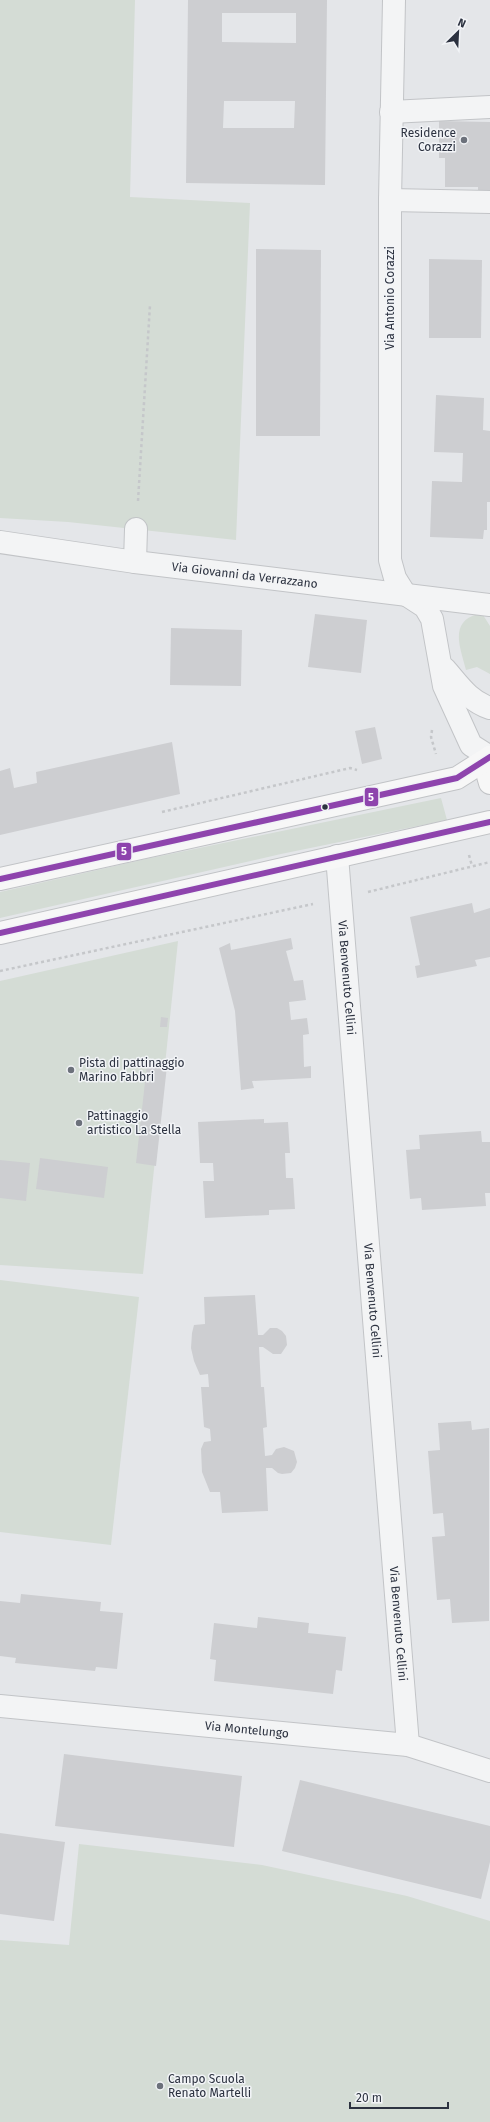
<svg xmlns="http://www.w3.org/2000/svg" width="490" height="2122" viewBox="0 0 490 2122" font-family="'Fira Sans',sans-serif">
	<rect width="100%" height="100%" fill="#e4e6e9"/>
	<g fill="#d4dcd5">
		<polygon points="0,0 135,0 130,197 250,203 236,540 68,522 0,518"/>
		<path d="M478 614 483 615 490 626V674L477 667 466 670C461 649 448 622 478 614Z"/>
		<polygon points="441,798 447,820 281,854 0,918 0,892 146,859"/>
		<polygon points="178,941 143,1274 0,1265 0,981"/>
		<polygon points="0,1280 139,1297 111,1545 0,1532"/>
		<polygon points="79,1844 262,1865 407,1896 490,1921 490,2122 0,2122 0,1940 69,1945"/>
	</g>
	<g fill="#cdced1" fill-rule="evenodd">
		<path d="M188 0H327L325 185 186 183ZM222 13H296V43L222 42ZM224 101H295L294 128H223Z"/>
		<polygon points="439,121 490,122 490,191 478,191 478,187 445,187 445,158 439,158"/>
		<polygon points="256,249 321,250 320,436 256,436"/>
		<polygon points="429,259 482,260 481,338 429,338"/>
		<polygon points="436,395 484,398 483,430 490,431 490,502 487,502 487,530 484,530 483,539 430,537 432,481 462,482 463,453 434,452"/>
		<polygon points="315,614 367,620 361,673 308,667"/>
		<polygon points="171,628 242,630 241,686 170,685"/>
		<polygon points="375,727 382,759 362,764 355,731"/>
		<polygon points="172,742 180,794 0,835 0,771 10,768 14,788 37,783 36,772"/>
		<polygon points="472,903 474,913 490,908 490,957 475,960 477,966 417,978 415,966 420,965 410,917"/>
		<polygon points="291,938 293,949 286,951 294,981 303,980 306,1000 289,1002 291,1020 307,1018 309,1034 303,1035 304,1067 311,1066 311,1078 252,1081 254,1088 241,1090 235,1011 219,948 230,943 231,950"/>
		<polygon points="161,1017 168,1018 167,1027 160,1027"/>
		<polygon points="147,1064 167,1066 156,1166 136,1163"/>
		<polygon points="264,1119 264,1123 288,1122 290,1153 285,1153 286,1178 293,1178 295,1209 269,1210 269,1215 205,1218 203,1181 214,1181 213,1163 200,1163 198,1122"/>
		<polygon points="481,1131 482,1142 490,1142 490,1193 485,1193 486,1206 422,1210 421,1198 410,1199 406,1150 420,1149 419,1135"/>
		<polygon points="40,1158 108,1167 104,1198 36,1189"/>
		<polygon points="0,1160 30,1163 26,1201 0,1198"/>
		<polygon points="255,1295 258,1335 263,1335 270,1328 277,1328 282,1331 286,1336 287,1345 281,1354 273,1354 263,1347 259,1347 261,1387 264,1387 267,1427 263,1428 265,1456 272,1455 276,1449 284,1447 294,1451 297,1462 295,1468 291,1473 282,1474 278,1473 272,1468 266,1468 268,1511 222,1513 220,1492 210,1492 202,1472 201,1449 204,1442 211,1441 210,1429 204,1427 201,1387 209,1387 208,1374 200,1375 194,1361 191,1348 192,1333 194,1325 205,1324 204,1297"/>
		<polygon points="471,1421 472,1430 489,1428 489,1621 452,1623 450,1599 437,1600 432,1537 445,1536 443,1513 433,1514 428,1451 440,1450 438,1423"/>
		<polygon points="21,1594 101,1602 100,1611 123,1613 117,1669 96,1667 95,1671 15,1663 16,1658 0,1656 0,1601 20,1603"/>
		<polygon points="258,1617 309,1623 308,1633 346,1637 342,1671 336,1670 333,1694 214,1681 216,1660 210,1659 214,1623 257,1628"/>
		<polygon points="64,1754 242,1776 234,1847 55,1826"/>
		<polygon points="300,1780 490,1826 490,1862 481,1899 282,1851"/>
		<polygon points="0,1833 65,1842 54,1921 0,1914"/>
	</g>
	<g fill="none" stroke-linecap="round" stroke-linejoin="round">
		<g stroke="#c2c4c7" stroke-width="24">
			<g id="minor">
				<polyline points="394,0 390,200 390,560 395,578 405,594 425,607 432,619 444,686 471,745 490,757"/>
				<polyline points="391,112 490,107"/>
				<polyline points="390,200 490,202"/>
				<path id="s1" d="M0 542 135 562 490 605"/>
				<polyline points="135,562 136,529"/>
				<path d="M445 669C459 685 469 701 490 708"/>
				<path id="s2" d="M337 856 408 1745"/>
				<path id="s3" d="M0 1706 408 1745 490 1771"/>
			</g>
		</g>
		<g stroke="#c1c3c6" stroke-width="24">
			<g id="major">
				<polyline points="490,757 488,776 490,783"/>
				<polyline points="0,879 457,778 490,757"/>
				<polyline points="0,933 490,822"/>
			</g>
		</g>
		<g stroke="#c5c7ca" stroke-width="2.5" stroke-dasharray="3 3" stroke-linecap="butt">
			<polyline points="138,501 150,305"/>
			<polyline points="432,730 431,737 436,754"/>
			<polyline points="162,812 350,768 357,770"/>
			<polyline points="469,855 472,866"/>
			<polyline points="368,892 490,862"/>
			<polyline points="0,971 313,904"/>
		</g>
		<use href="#minor" stroke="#f3f4f5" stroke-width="22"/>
		<use href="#major" stroke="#f7f7f7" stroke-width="22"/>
		<g stroke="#f2f4f7" stroke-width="9">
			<g id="bus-1">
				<polyline points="0,879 457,778 490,757"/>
				<polyline points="0,933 490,822"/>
			</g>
		</g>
		<use href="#bus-1" stroke="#8e44ad" stroke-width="6"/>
	</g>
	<g fill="#6c717b" stroke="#f2f4f7" stroke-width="1.5">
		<circle cx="464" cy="140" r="4"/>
		<circle cx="71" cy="1070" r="4"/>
		<circle cx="79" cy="1123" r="4"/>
		<circle cx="160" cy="2086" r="4"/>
	</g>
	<circle fill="#2c3240" stroke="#f2f4f7" stroke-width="1.5" cx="325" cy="807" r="3.5"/>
	<g text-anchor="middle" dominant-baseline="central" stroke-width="3" stroke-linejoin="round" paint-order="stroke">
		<g font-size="12" fill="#2c3240" stroke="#f2f4f7" text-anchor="start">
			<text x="456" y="133" text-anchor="end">Residence<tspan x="456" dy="14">Corazzi</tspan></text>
			<text x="79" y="1063">Pista di pattinaggio<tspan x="79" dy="14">Marino Fabbri</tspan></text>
			<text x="87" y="1116">Pattinaggio<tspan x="87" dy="14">artistico La Stella</tspan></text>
			<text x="168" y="2079">Campo Scuola<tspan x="168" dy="14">Renato Martelli</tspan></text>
		</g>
		<g font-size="12" fill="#2c3240" stroke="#f2f4f7">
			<text transform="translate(390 298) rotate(-90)">Via Antonio Corazzi</text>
			<text stroke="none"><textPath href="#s1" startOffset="247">Via Giovanni da Verrazzano</textPath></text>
			<text stroke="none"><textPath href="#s2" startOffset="122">Via Benvenuto Cellini</textPath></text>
			<text stroke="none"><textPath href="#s2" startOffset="446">Via Benvenuto Cellini</textPath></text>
			<text stroke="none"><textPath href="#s2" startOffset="770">Via Benvenuto Cellini</textPath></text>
			<text stroke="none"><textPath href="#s3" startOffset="248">Via Montelungo</textPath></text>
		</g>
	</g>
	<g stroke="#f2f4f7" stroke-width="1.5">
		<rect x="364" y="787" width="15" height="20" rx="4" fill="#8e44ad"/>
		<rect x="116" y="842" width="16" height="19" rx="4" fill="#8e44ad"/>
	</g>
	<g font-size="11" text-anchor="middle" font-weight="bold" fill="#fff">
		<text x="371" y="801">5</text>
		<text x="124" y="855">5</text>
	</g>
	<g transform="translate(458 32) rotate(24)" stroke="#f2f4f7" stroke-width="3" paint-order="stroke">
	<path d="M0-3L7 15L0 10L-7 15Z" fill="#2c3240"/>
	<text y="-6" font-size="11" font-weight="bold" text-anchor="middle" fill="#2c3240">N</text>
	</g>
	<path d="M350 2102v6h98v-6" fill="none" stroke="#2c3240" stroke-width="2"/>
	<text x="356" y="2102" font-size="12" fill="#2c3240" stroke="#f2f4f7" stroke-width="3" paint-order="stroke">20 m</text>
</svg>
